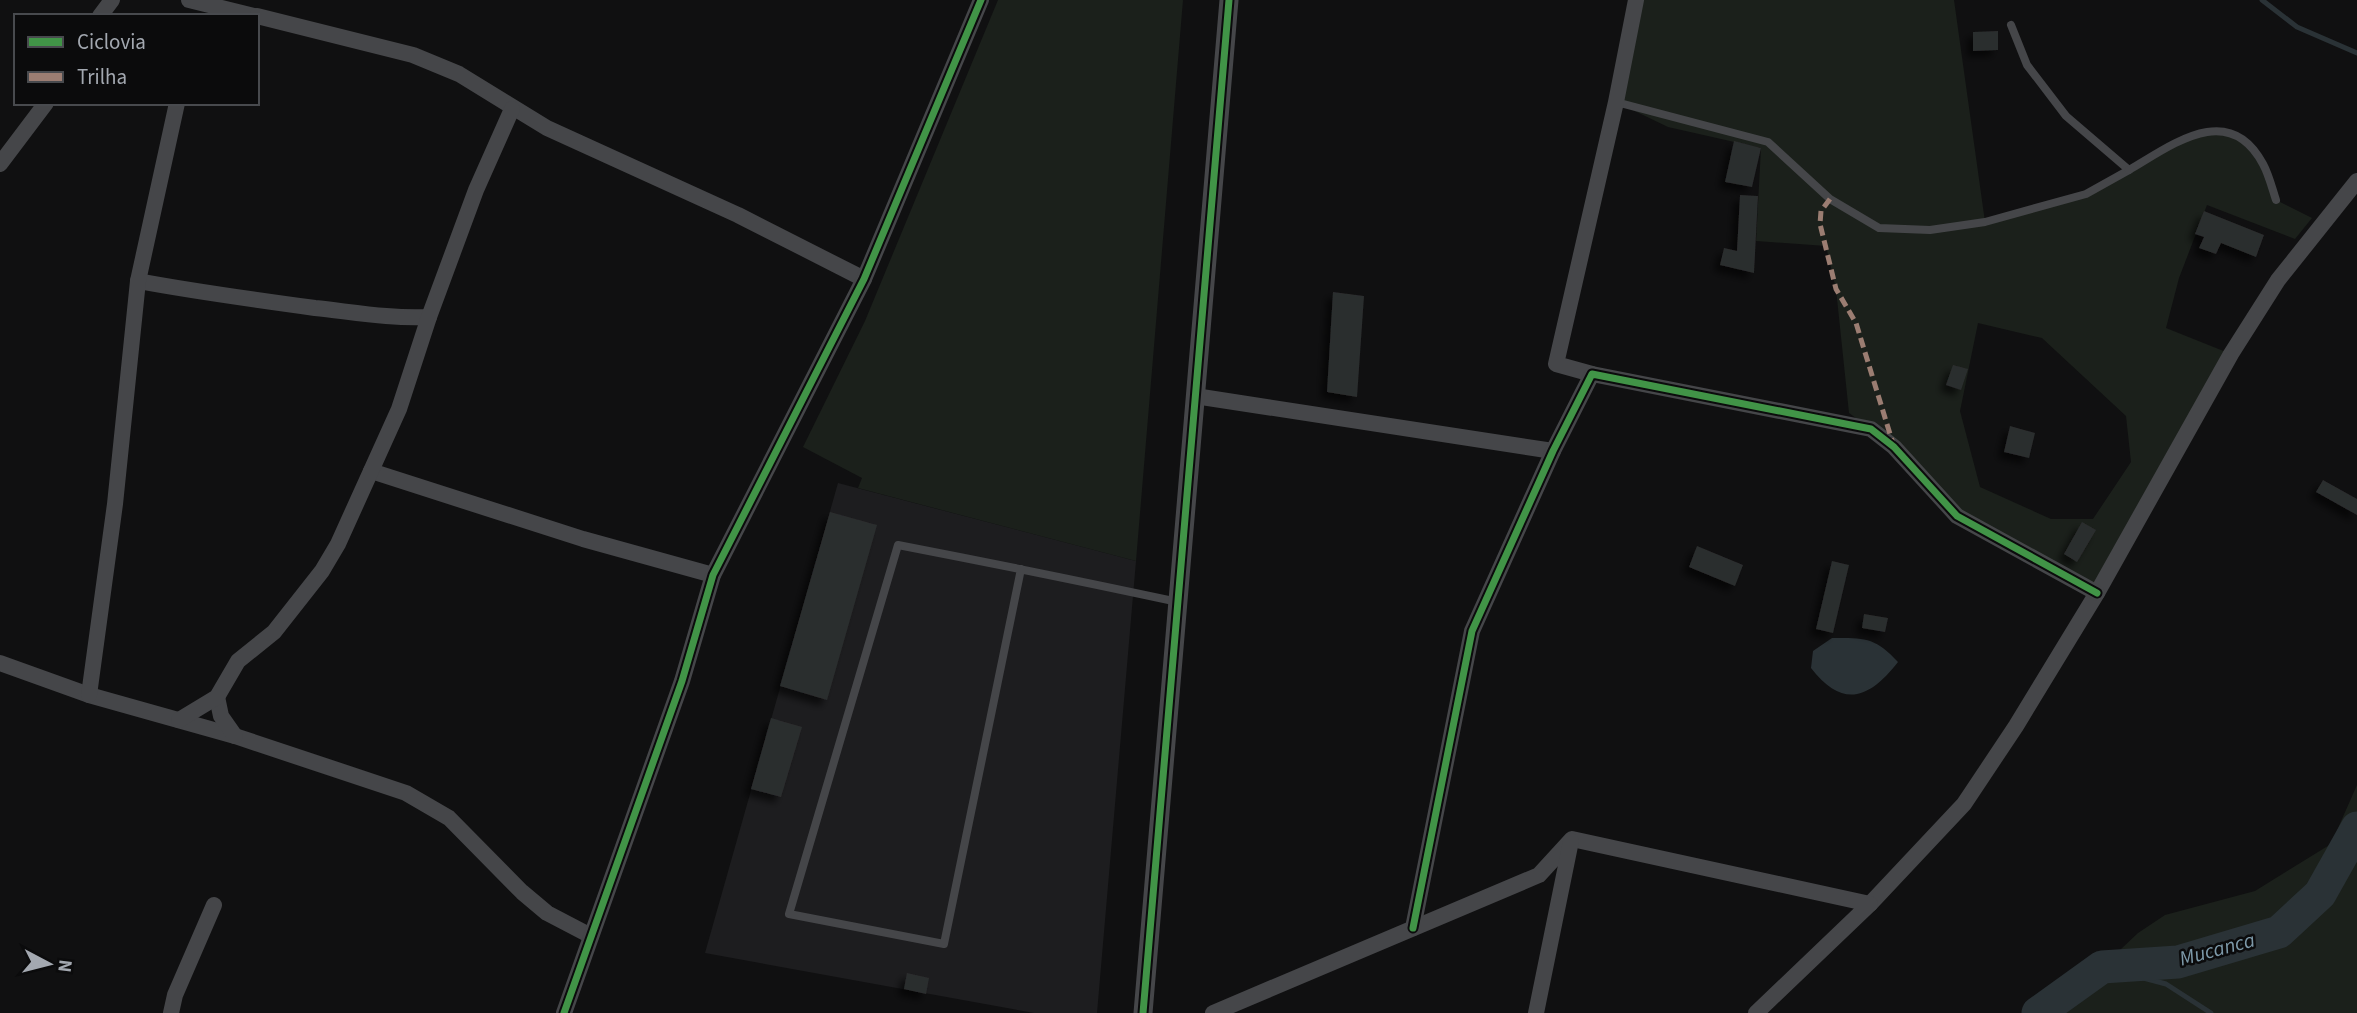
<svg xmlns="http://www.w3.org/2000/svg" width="2357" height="1013" viewBox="0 0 2357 1013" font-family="'Source Sans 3',sans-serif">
	<defs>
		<filter id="shadow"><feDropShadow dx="-6" dy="6" stdDeviation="3.5" flood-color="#0009"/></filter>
	</defs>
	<rect width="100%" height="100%" fill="#101011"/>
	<polygon fill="#1d1d1f" points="838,483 1136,561 1097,1013 1034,1013 705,953"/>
	<g fill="#1b201b" fill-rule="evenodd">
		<polygon points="998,0 1183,0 1136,561 858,488 862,478 803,447 865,321"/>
		<path d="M1636 0H1954L1985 222 2086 194 2158 154 2215 129C2257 143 2262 160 2276 200L2312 218 2295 239 2207 205 2179 278 2166 328 2231 354 2098 591 1957 516 1871 429 1849 413 1836 289 1826 246 1756 241 1761 148 1668 127 1616 102ZM1978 323 2042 338 2126 416 2131 462 2093 519H2051L1980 487 1960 411Z"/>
		<polygon points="2357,785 2357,1013 2038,1013 2102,967 2138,933 2165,915 2255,891 2331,844"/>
	</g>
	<path fill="#2a3236" d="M1832 638C1865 638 1875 637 1898 662 1869 699 1843 709 1811 668L1813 651Z"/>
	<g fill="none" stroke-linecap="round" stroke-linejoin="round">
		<g stroke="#2a3236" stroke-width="5">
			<polyline points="2262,0 2297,27 2357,53"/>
			<polyline points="2102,967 2166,984 2211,1013"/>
		</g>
		<polyline stroke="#2a3236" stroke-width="33" points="2038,1013 2102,967 2178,962 2279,932 2320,894 2357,828"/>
	</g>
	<g fill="#2c2d2e" filter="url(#shadow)">
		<polygon points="1998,31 1998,50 1973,51 1973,32"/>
		<polygon points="1734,141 1761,148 1752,187 1725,182"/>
		<polygon points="1740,195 1758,196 1754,273 1720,265 1724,248 1737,251"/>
		<polygon points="2204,211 2264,235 2256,257 2221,243 2216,254 2199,248 2204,237 2195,234"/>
		<polygon points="1333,292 1364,296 1357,397 1327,392"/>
		<polygon points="1953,365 1968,369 1961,390 1946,385"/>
		<polygon points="2010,426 2035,433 2029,458 2004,452"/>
		<polygon points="2323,480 2357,499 2357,515 2316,492"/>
		<polygon points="830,512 877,525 827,700 780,686"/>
		<polygon points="2082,522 2096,530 2077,562 2064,554"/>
		<polygon points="1697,546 1743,565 1735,586 1689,567"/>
		<polygon points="1832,561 1849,565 1833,633 1816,629"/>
		<polygon points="1864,614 1888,618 1885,632 1862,628"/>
		<polygon points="771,718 802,727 781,797 751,789"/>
		<polygon points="907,973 929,978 926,994 904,989"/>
	</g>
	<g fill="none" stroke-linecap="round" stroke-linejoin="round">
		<g stroke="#454649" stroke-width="8">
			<polyline points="1616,102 1768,142 1830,199 1879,228 1930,230 1985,222 2086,194 2129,170 2066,116 2027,65 2011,25"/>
			<path d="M2129 170C2172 145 2229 100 2263 164 2269 175 2272 188 2276 200"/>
			<path d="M1021 569 944 944 789 914 898 545C991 563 1085 582 1178 602"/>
		</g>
		<g stroke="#454649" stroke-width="16">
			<polyline points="189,0 254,16"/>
			<polyline points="100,16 112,0"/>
			<polyline points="257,16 413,55 459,74 547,128 738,215 864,279"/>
			<polyline points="0,164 46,103"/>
			<path d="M138 281C197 292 256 300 315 308 353 312 391 319 429 317"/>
			<polyline points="1592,374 1556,364 1616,102 1636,0"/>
			<polyline points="1195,396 1553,451"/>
			<polyline points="371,471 583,539 713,575"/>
			<polyline points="0,663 89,695 235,736 406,793 449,818 522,892 547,913 591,936"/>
			<polyline points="89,695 115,504 138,281 177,103"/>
			<polyline points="217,697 221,716 235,736"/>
			<polyline points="179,720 217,697 238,661 274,632 322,571 338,544 399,409 429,317 476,190 512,109"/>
			<polyline points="1870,904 1964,804 2016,726 2097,593 2231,354 2278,280 2357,181"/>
			<polyline points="1413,928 1472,631 1553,451 1592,374 1871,429 1894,447 1957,516 2097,593"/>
			<polyline points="171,1013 175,995 214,905"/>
			<polyline points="564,1013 682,681 713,575 864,279 981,0"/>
			<polyline points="1213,1013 1539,875 1572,839 1870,904 1756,1013"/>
			<polyline points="1536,1013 1571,841"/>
		</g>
		<polyline stroke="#454649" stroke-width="19" points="1143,1013 1229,0"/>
		<polyline stroke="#9b7d72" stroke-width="5" stroke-dasharray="10 5" stroke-linecap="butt" points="1830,199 1821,211 1820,224 1836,289 1856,323 1894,447"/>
		<g stroke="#0b0b0c" stroke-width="11">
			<g id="cycleway">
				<polyline points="1413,928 1472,631 1553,451 1592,374 1871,429 1894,447 1957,516 2097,593"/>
				<polyline points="564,1013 682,681 713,575 864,279 981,0"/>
				<polyline points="1143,1013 1229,0"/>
			</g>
		</g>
		<use href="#cycleway" stroke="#419447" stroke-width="7"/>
	</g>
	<g text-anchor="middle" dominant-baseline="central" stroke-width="5" stroke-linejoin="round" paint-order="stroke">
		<g font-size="21" font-style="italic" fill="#7d99a9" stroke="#0b0b0c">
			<text transform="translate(2217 949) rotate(-15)">Mucanca</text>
		</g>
	</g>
	<rect x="14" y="14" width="245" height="91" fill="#0b0b0c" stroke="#484a4e" stroke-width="2"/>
	<rect x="28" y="37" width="35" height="10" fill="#419447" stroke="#484a4e" stroke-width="2"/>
	<text x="77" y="49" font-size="21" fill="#a3a8b0">Ciclovia</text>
	<rect x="28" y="72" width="35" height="10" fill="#9b7d72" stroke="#484a4e" stroke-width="2"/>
	<text x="77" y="84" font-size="21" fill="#a3a8b0">Trilha</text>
	<g transform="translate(49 964) rotate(97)" stroke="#0b0b0c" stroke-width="5" paint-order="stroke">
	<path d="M0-5L12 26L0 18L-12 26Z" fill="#a3a8b0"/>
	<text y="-10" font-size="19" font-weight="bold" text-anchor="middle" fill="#a3a8b0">N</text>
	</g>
</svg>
